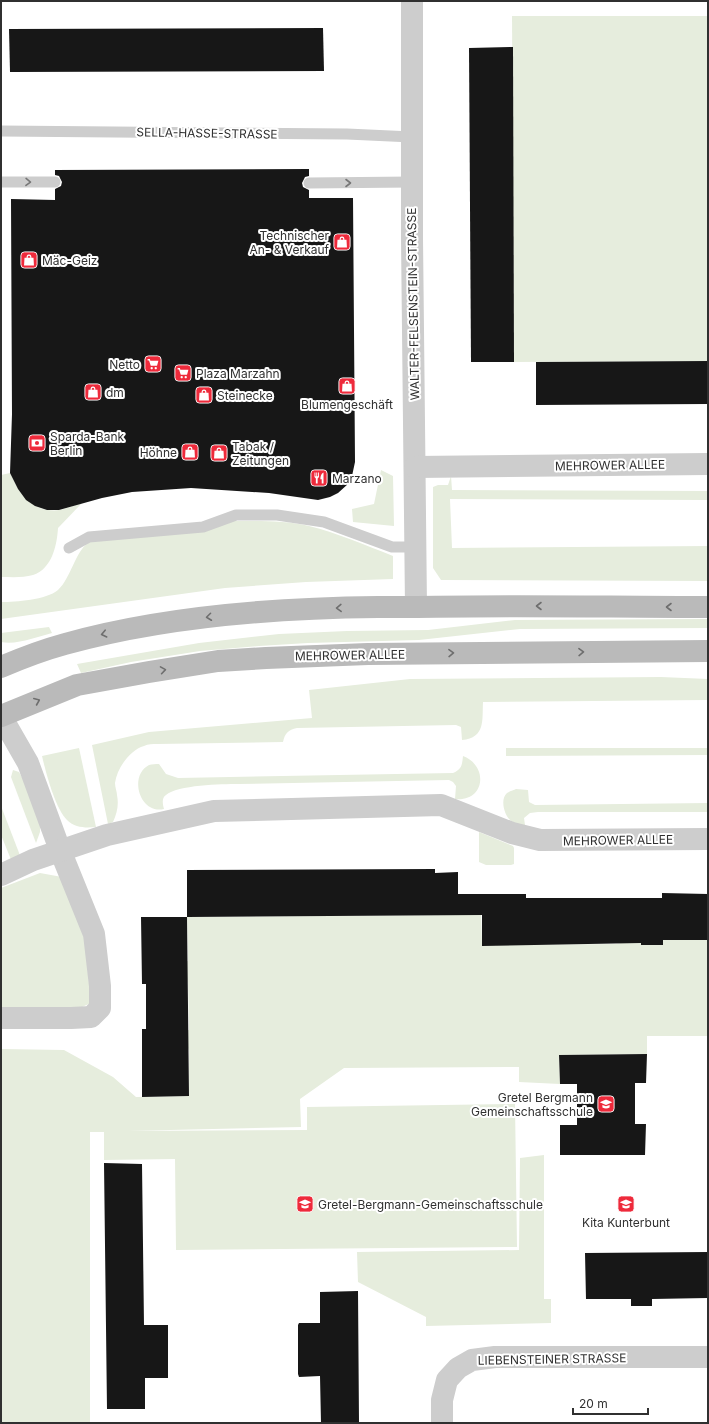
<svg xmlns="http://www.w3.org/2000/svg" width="709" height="1424" viewBox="0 0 709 1424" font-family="Inter,sans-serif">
	<rect width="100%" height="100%" fill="#fff"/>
	<g fill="#e6eddd">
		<polygon points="512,16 708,16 708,361 514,362"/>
		<polygon points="381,470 393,476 394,526 353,522 352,509 374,504"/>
		<path d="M10 473C19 491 24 502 43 509 47 510 54 511 59 510 66 509 75 505 82 503L58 528C57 545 52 569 33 575 23 578 11 577 1 577V475Z"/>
		<polygon points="451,476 452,490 708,491 708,500 450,499 452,548 708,546 708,581 441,580 433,568 433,487 438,485 448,485"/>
		<path d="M231 521C257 521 284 520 309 526 337 533 365 545 393 556V579L306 582 225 588 1 619V602C16 602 46 600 58 590 71 578 75 552 88 543 90 542 94 541 97 540Z"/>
		<polygon points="708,619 708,628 520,629 419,640 308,643 259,646 200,651 131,662 81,673 77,664 199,643 279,634 347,631 428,630 515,620"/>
		<path d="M49 627 52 633C36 637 18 645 1 642V633Z"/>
		<path d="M661 677 708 679V700L483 702C482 719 486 738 462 740L461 727 456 725 297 728C288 730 285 733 283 742L157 744C153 744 148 744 144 746 130 750 117 768 115 783 115 787 117 792 117 795 119 805 117 813 113 822L108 824 92 745 149 732 312 718 309 690 410 679Z"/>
		<path d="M79 748 96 827C86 828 75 828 67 820 55 808 46 773 42 756Z"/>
		<polygon points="506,748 708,748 708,755 506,756"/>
		<path d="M463 756C489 766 485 802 455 799L456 786 453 782 449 780 238 784C222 784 177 785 166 795 161 798 163 805 164 809 140 815 128 776 149 765 152 764 156 764 159 764L166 774 178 778 453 773C462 769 462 765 463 756Z"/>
		<polygon points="13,770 19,772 25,783 40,822 40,832 36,843 11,777"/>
		<path d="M516 789 528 790 529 802 535 805 708 803V812H538L530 813 524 818 525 825C520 825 513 823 510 820 504 814 500 799 507 793 510 791 514 790 516 789Z"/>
		<polygon points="1,806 21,858 12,862 1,835"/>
		<polygon points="479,832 513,846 514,848 514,864 511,865 486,865 479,862"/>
		<polygon points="40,873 62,877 82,916 91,1003 82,1007 1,1008 1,888"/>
		<polygon points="481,912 482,945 616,944 641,939 641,945 662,945 663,940 708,940 708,1036 647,1036 647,1054 559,1055 560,1084 519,1082 519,1067 344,1068 300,1099 301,1127 127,1131 307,1130 307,1107 515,1104 517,1247 176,1250 175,1159 104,1160 104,1132 90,1132 90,1423 1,1423 1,1049 64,1050 113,1077 136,1097 189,1096 189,1051 183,1030 189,1030 188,984 183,962 188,961 187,917 458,915"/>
		<polygon points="544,1155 544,1299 551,1299 551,1323 426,1326 426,1317 358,1282 357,1252 519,1250 520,1158"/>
	</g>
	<g fill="#171717">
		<polygon points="323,28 324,71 10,72 9,29"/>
		<polygon points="513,47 514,362 471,362 469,48"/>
		<polygon points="309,169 309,176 305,177 302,183 303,187 309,190 309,198 353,198 355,462 352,476 348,484 338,493 330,497 318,500 269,493 191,488 132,492 102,498 59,510 47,510 35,506 26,500 18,489 10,473 12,414 11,199 55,200 55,189 61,186 62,182 59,176 55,175 55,170"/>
		<polygon points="708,361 708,404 536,405 536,362"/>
		<polygon points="435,869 435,873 458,872 458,894 526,894 526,898 662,898 662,893 708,894 708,940 663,940 663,945 641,945 641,943 482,946 482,915 187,917 187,870"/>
		<polygon points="141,917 187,917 189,1096 142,1097 142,1029 146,1029 146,984 142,984"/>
		<polygon points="647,1054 646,1083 635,1083 635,1124 646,1124 645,1155 560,1155 560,1125 577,1125 577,1084 560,1084 559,1055"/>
		<polygon points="104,1163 142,1164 144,1325 168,1325 168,1378 145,1378 145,1409 107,1409"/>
		<polygon points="708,1252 708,1298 652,1299 652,1306 631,1306 631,1299 586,1299 585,1253"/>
		<polygon points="358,1291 359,1423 321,1423 320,1376 299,1377 298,1374 298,1325 299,1323 320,1323 320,1292"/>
	</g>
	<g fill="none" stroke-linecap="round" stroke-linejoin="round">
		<g stroke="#cdcdcd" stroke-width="11">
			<polyline points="1,131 347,134 412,137"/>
			<polyline points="1,182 55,182"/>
			<polyline points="309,183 412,182"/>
			<polyline points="69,548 89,537 203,527 236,515 277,515 324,522 392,547 415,547"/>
		</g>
		<g stroke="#cdcdcd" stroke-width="22">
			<polyline points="412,1 412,238 416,607"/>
			<polyline points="415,467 708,464"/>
			<polyline points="1,716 28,763 60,850 94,934 100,986 100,1008 91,1017 71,1018 1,1018"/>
			<polyline points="1,875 33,860 107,835 214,811 441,805 512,833 540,840 708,839"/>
			<polyline points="442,1423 442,1400 447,1380 458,1368 472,1360 495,1357 708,1357"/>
		</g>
		<g stroke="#bababa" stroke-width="22">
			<path d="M1 667C22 658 43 650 65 644 165 616 274 608 378 607 391 607 404 607 417 607 514 605 611 607 708 607"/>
			<polyline points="1,716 77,685 149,672 218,661 266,658 368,654 708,651"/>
		</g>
	</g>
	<defs><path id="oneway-chevron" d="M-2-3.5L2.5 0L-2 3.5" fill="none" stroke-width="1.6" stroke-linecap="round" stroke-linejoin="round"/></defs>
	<g stroke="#777">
		<use href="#oneway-chevron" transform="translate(28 182) rotate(1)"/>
		<use href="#oneway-chevron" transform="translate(348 183)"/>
	</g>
	<g stroke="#6e6e6e">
		<use href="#oneway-chevron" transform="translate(539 606) rotate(-180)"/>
		<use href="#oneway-chevron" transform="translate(669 607) rotate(-180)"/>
		<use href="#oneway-chevron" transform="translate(339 608) rotate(178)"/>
		<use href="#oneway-chevron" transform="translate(209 617) rotate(173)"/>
		<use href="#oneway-chevron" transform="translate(104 634) rotate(167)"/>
		<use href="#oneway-chevron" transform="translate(581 652) rotate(-1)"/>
		<use href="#oneway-chevron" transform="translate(451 653) rotate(-1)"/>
		<use href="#oneway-chevron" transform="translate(163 670) rotate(-9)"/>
		<use href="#oneway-chevron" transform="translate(37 701) rotate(-23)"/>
	</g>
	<defs>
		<g id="shop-square" transform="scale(0.9)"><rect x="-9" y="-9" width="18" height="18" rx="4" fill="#ee2a3b" stroke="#fff"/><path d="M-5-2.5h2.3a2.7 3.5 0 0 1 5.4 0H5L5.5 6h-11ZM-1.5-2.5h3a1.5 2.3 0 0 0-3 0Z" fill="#fff"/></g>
		<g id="supermarket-square" transform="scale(0.9)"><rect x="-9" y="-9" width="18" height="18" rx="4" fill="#ee2a3b" stroke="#fff"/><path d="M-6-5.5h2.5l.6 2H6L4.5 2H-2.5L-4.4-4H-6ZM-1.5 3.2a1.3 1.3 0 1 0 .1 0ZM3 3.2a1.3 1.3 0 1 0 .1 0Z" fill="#fff"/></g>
		<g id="bank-square" transform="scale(0.9)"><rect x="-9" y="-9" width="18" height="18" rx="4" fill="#ee2a3b" stroke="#fff"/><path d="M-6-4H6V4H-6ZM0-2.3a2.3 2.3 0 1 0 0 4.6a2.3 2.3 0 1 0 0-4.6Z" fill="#fff"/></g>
		<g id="restaurant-square" transform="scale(0.9)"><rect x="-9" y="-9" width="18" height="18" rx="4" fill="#ee2a3b" stroke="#fff"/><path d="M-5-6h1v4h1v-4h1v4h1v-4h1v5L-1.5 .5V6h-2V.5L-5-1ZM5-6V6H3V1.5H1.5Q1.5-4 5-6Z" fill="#fff"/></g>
		<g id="school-square" transform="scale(0.9)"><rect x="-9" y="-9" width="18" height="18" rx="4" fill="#ee2a3b" stroke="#fff"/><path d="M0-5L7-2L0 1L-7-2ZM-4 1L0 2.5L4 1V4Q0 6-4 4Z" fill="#fff"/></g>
	</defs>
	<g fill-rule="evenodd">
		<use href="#shop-square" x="342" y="242"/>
		<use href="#shop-square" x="29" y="260"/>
		<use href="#supermarket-square" x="153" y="364"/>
		<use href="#supermarket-square" x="183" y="373"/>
		<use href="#shop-square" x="347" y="386"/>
		<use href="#shop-square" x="93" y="392"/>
		<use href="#shop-square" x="204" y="395"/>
		<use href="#bank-square" x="37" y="443"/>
		<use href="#shop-square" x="190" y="452"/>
		<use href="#shop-square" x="219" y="453"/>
		<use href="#restaurant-square" x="319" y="478"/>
		<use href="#school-square" x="606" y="1104"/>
		<use href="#school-square" x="305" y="1204"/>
		<use href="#school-square" x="626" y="1204"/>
	</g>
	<g text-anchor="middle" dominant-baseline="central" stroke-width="4" stroke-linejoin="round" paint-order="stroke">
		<g font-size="12" fill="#303030" stroke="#fff">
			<text transform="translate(207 133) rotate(1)">SELLA-HASSE-STRASSE</text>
			<text transform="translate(413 304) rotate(-91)">WALTER-FELSENSTEIN-STRASSE</text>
			<text transform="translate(610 465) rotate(-1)">MEHROWER ALLEE</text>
			<text transform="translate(350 655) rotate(-1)">MEHROWER ALLEE</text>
			<text transform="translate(618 840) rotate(-1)">MEHROWER ALLEE</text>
			<text transform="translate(552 1359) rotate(-1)">LIEBENSTEINER STRASSE</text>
		</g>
		<g font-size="12" fill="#303030" stroke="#fff" text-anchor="start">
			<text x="329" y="235" text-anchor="end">Technischer<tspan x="329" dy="14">An- &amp; Verkauf</tspan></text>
			<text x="42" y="260">Mäc-Geiz</text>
			<text x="140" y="364" text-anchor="end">Netto</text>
			<text x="196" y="373">Plaza Marzahn</text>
			<text x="106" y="392">dm</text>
			<text x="217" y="395">Steinecke</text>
			<text x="347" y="404" text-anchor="middle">Blumengeschäft</text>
			<text x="50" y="436">Sparda-Bank<tspan x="50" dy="14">Berlin</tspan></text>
			<text x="232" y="446">Tabak /<tspan x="232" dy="14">Zeitungen</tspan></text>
			<text x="177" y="452" text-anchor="end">Höhne</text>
			<text x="332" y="478">Marzano</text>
			<text x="593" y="1097" text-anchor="end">Gretel Bergmann<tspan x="593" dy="14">Gemeinschaftsschule</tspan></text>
			<text x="318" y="1204">Gretel-Bergmann-Gemeinschaftsschule</text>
			<text x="626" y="1222" text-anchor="middle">Kita Kunterbunt</text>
		</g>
	</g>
	<rect width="709" height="1424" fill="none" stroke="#303030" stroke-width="4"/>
	<path d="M573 1408v6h75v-6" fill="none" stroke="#303030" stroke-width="2"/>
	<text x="579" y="1408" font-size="12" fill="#303030" stroke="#ffffff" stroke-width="3" paint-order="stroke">20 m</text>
</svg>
